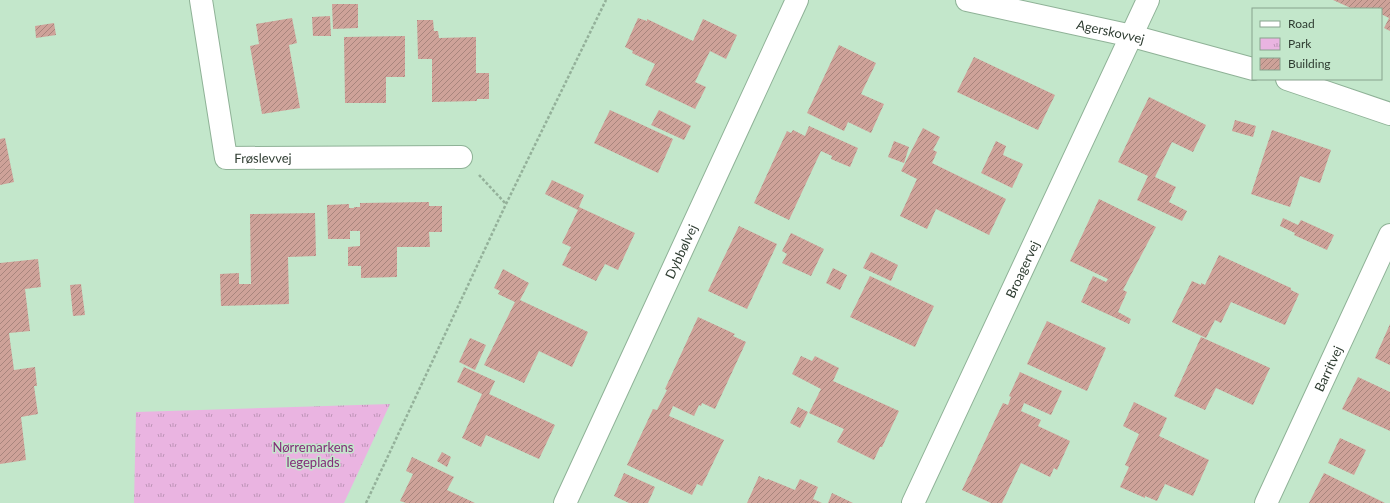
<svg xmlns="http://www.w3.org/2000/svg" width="1390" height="503" font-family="Lato,sans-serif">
  <defs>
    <pattern id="park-tufts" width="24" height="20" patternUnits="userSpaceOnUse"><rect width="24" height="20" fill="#eab4e1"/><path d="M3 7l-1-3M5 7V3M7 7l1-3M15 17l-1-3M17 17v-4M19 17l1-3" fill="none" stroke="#be94b7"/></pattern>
    <pattern id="building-hatch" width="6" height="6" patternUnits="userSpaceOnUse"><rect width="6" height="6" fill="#cea299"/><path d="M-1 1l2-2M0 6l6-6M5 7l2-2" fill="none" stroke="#a8857d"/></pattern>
  </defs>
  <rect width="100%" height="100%" fill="#c3e7cb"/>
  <path fill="url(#park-tufts)" d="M390 404 344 503H134L136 412Z"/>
  <path fill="url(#building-hatch)" d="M1333 0H1390V31L1384 28 1389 18 1381 14V9L1367 8 1353 9Z
    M332 4H358V28L333 29Z
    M330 16 331 36H313L312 17Z
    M292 18 297 43 289 45 300 108 262 114 250 46 259 44 256 24Z
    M638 18 647 21V19L693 41 703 19 737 35 726 59 710 51 695 82 706 87 695 109 645 85 655 64 632 53 633 51 625 47Z
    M417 20H433L434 31H438L439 38 476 37V73H489V99H477V101L432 102V59H418Z
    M54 23 56 35 36 38 35 26Z
    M405 36V77H386V103H345L344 37Z
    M839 45 876 63 861 94 884 104 871 133 848 122 844 131 807 113Z
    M974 57 1055 95 1038 130 957 92Z
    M1149 97 1206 125 1193 152 1172 142 1155 177 1176 187 1169 202 1187 211 1182 221 1137 200 1148 176 1118 162Z
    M610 110 673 139 658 173 594 143Z
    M659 110 691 126 684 140 651 125Z
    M1235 120 1256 126 1253 137 1232 131Z
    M809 126 858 148 850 167 831 159 832 156 821 151 789 220 754 203 787 131 791 133 793 130 805 136Z
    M923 128 940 137 933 150 937 152 932 163 1006 199 989 235 936 209 927 229 900 216 917 179 901 171Z
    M1272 130 1331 150 1320 183 1300 176 1290 207 1251 194Z
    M5 138 14 182 0 185V139Z
    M894 141 909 147 904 163 888 157Z
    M996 141 1006 146 1003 155 1023 164 1012 188 981 173Z
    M552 180 584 195 579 207 635 233 618 270 605 264 596 281 562 265 571 247 562 243 578 210 545 194Z
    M1099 199 1156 227 1123 290 1127 292 1118 312 1131 319 1129 324 1081 302 1093 276 1106 282 1108 279 1070 261Z
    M429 202V206H442V232H429L430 247H397V277L361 278V266H348V247L360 246V231H350V239H328L327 205 349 204V208H354V207H360V203Z
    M315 213 316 256 288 257 289 304 221 306 220 274 239 273V284H251L250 214Z
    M1283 218 1298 225 1301 220 1334 235 1327 250 1294 235 1295 233 1280 226Z
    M739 226 777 244 747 309 708 291Z
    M791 233 824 249 811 276 782 263 787 254 782 251Z
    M871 252 898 265 891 281 863 268Z
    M1219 255 1291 288V290L1299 294 1285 325 1231 302 1221 323 1215 320 1206 338 1172 322 1192 281 1201 285V283L1205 285Z
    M38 259 41 287 25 289 30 331 9 333 14 370 35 367 37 386H34L38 414 21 417 26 460 0 464V263Z
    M833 268 847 275 840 290 826 283Z
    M503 269 529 283 520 300 588 332 572 367 539 351 524 383 484 365 515 302 498 294 500 291 494 288Z
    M870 276 934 306 915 347 850 317Z
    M81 284 85 315 73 316 70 285Z
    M698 317 735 334 733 336 746 342 715 409 702 403 701 406 699 405 694 416 673 406 669 416 724 440 702 486 697 484 692 495 627 465 653 409 657 410 667 390 665 389Z
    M1047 321 1106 348 1087 391 1027 364Z
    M1390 324V365L1375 358Z
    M1201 337 1270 368 1253 405 1216 388 1205 410 1174 396Z
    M470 338 486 345 475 370 459 362Z
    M801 356 812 361 815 356 839 368 833 381 899 411 882 447H880L874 460 837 442 844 429 809 413 821 389 792 374Z
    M464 367 495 381 489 394 555 425 539 459 486 435 481 447 462 438 482 394 457 382Z
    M1020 372 1062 391 1051 415 1024 403 1021 411 1041 420 1038 426 1070 441 1057 470 1054 468 1050 477 1021 463 1002 503H991L962 490 1003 403 1008 405 1011 397 1009 396Z
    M1358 377 1390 392V431L1342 409Z
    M1134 402 1167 418 1159 436 1209 460 1193 496 1165 484 1157 501 1145 496V498L1120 487 1129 467 1125 465 1139 434 1123 426Z
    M798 407 808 412 800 428 790 423Z
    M1340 438 1366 450 1354 475 1328 463Z
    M442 452 451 457 447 467 437 461Z
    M412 457 454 477 447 490 475 503H406L400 501 413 474 406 471Z
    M624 473 655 487 648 503H629L614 496Z
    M1324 473 1385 503H1309Z
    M759 476 767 480 768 479 795 490 800 479 818 487 813 499 822 503H747Z
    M832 493 853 503H828Z"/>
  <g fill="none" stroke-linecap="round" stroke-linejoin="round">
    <defs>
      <g id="minor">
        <path id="s1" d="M201 0 226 158 461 157"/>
        <path id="s2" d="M967 0 1132 36 1253 69"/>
        <path d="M1287 79 1390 114"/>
        <path id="s3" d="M565 503 797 0"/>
        <path id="s4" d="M913 503 1148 0"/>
        <path id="s5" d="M1266 503 1390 235"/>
      </g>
    </defs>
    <use href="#minor" stroke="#8fb297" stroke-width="24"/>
    <path stroke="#94b19a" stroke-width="2.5" stroke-dasharray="3 2" stroke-linecap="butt" d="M479 175 506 204
      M366 503 506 204 606 0"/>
    <use href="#minor" stroke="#fff" stroke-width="22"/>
  </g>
  <g text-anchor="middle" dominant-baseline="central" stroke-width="3" stroke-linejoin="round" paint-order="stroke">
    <g font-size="13" fill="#2f3d32" stroke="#c3e7cb">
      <text stroke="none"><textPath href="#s2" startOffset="147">Agerskovvej</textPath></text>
      <text stroke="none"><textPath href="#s1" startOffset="197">Frøslevvej</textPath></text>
      <text stroke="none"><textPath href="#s3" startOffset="277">Dybbølvej</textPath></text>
      <text stroke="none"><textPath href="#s4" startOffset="258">Broagervej</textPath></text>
      <text stroke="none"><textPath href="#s5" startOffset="148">Barritvej</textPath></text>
    </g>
    <g font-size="13" fill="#832c79" stroke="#c3e7cb">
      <text x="313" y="447">Nørremarkens<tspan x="313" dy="15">legeplads</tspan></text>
    </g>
  </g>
  <rect x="1252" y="8" width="130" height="72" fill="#c3e7cb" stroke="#88a38e"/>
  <rect x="1260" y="21" width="20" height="6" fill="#ffffff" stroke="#88a38e"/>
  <text x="1288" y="28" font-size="12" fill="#2f3d32">Road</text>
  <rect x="1260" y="38" width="20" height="12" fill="url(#park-tufts)" stroke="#88a38e"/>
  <text x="1288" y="48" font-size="12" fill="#2f3d32">Park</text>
  <rect x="1260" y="58" width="20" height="12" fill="url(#building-hatch)" stroke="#88a38e"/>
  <text x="1288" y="68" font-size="12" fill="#2f3d32">Building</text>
</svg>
